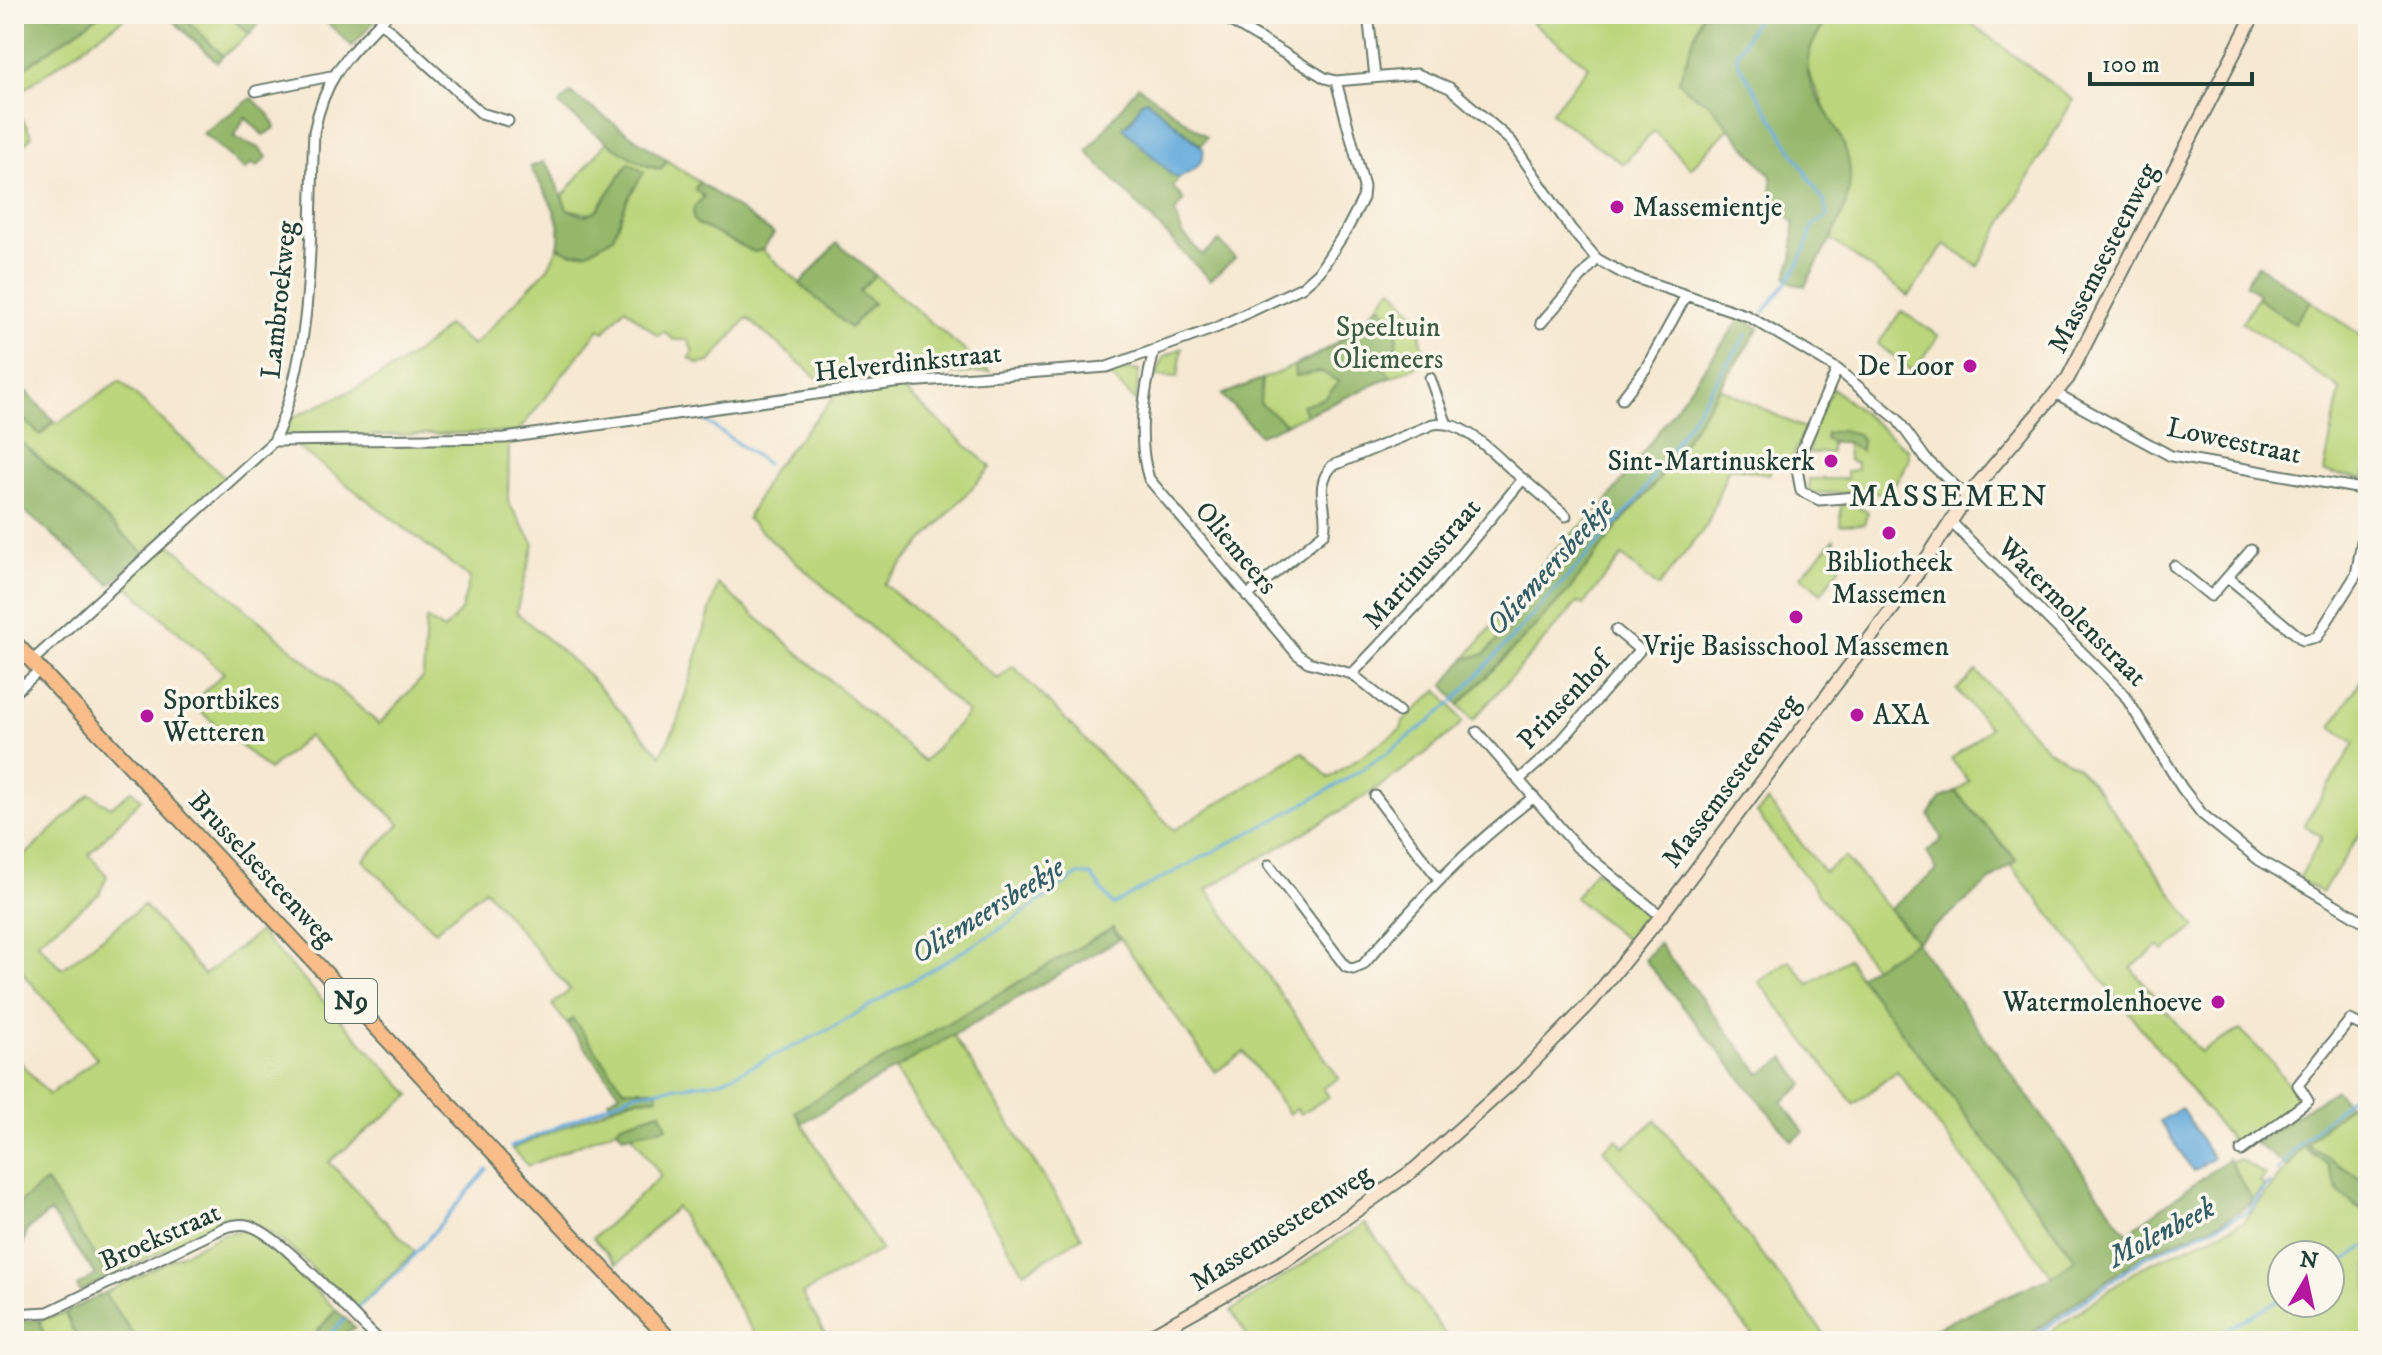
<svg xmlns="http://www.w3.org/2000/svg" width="2382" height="1355" font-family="'IM FELL DW Pica',serif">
  <rect width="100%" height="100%" fill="#fbf7ec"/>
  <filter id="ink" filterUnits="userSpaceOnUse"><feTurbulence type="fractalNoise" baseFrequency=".0125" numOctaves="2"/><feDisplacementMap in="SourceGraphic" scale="16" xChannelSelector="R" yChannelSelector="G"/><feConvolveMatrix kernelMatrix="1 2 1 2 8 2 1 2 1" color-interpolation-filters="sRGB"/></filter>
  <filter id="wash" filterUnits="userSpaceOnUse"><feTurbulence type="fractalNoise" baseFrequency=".006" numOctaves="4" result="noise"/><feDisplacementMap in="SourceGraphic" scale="32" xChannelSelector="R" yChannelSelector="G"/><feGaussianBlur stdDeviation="1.8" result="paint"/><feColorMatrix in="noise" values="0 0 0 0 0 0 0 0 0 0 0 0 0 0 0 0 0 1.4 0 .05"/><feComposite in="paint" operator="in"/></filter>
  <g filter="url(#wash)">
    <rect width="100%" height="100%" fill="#f6e8d1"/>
    <path fill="#bbd67b" stroke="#6d8a58" stroke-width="2" fill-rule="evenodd" d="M101 14H130L14 96V75Z
      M193 14H227L250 34 223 56 188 21Z
      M1521 14H1702L1679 81 1686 90 1708 102 1730 127 1691 168 1654 131 1623 164 1551 113 1589 66Z
      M1834 14H1959L2073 100 1978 266 1945 244 1909 296 1829 238C1834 229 1844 215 1845 205 1846 188 1838 140 1832 125 1814 73 1785 65 1834 14Z
      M14 104 32 136 14 154Z
      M608 140 649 167 660 169 668 161 699 182 695 189 704 197 705 228 754 252 762 250 850 327 872 303 859 291 875 275 990 372 899 377 829 388 747 318 710 362 699 364 689 358 693 352 688 340H674L664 331 658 336 625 308 604 332 599 329 518 432 293 437 284 433 291 418C347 393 404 371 447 325L473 346 548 268 558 247 572 253 588 252 613 237 627 200 643 172 628 164 597 210 589 214 567 209 562 197Z
      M1392 287 1416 315 1426 362 1260 435 1222 395C1291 367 1348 351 1392 287Z
      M2257 298 2294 322 2311 301 2368 340V454L2364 479 2324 472 2340 389 2242 322Z
      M1901 311 1939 336 1913 372 1878 344Z
      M1182 348 1178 377 1156 376 1164 357Z
      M1139 370 1136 402 1106 371Z
      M120 381 226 479 144 553 23 443 14 451 15 412 41 435 54 421 58 423Z
      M899 386 991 467 884 584 998 679 1013 666 1174 830 1303 752 1329 778 1401 729 1403 722 1438 689 1463 722C1387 791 1294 837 1207 889L1339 1078 1323 1088 1329 1097 1300 1114 1297 1109 1289 1114 1244 1052 1215 1072 1113 928 795 1112 881 1250 802 1294 825 1333 813 1341H759L676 1207 617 1264 593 1238 661 1176 631 1133 666 1127 661 1112 621 1124 617 1129 528 1166 512 1149 628 1100 657 1097 656 1089H624L573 1020 567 1024 552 1005 570 990 485 889 435 931 363 860 400 824 308 736 269 770 192 704 224 673 124 583 170 544 379 724 423 677 426 619 444 630 461 611 470 578 295 445 509 441 508 502 534 544 516 612 584 671 661 755 677 723 718 584 924 761 968 713 747 519 774 467 836 395Z
      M1718 387 1805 429 1789 466 1774 460 1769 474 1729 467 1707 525 1658 587 1622 556 1583 605 1578 602 1473 720 1459 705 1567 593 1622 521 1661 477Z
      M1832 388 1908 450 1909 459 1890 493H1809V479H1847V472L1857 469V463L1848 460 1847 442 1831 443V453H1809L1811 434Z
      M1851 504 1868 512 1864 524 1840 525 1841 505Z
      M1603 507 1613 515 1583 542 1485 654 1465 659 1555 549Z
      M1834 539 1840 567 1821 593 1801 576Z
      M2368 669V821L2322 893 2299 879 2322 837 2304 825 2355 743 2331 727Z
      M1976 671 2047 749 2076 766 2098 790 2196 927 2164 951 2159 946 2131 968 2200 1052 2240 1030 2272 1062 2301 1103 2239 1150 2011 866 2016 859 1956 792 1969 781 1951 759 1990 728 1957 690Z
      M132 790 141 799 89 854 107 876 99 894 37 942 62 969 144 905 204 975 259 932 411 1095 329 1162 415 1252 354 1311C324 1282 273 1218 230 1219L109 1277 46 1182 14 1207V1055L49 1095 97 1058 14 963V866L90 794 111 807Z
      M1768 801 1824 872 1845 857 1916 941 1874 967 1757 813Z
      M1595 870 1646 915 1645 922 1628 941 1575 898Z
      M1848 959 1859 976 2076 1260 2052 1276 1897 1071 1854 1104 1759 982 1789 960 1809 984Z
      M953 1035 1082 1237 1024 1272 895 1069Z
      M2354 1100 2368 1114V1183L2306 1144Z
      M1656 1120 1830 1341H1757L1603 1149 1617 1139 1624 1147Z
      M2303 1146 2328 1165 2355 1207 2368 1213V1341H2037L2140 1268 2244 1222ZM2282 1255H2330V1303H2282Z
      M2240 1160 2266 1175 2260 1182 2264 1186 2250 1204 2251 1197 2230 1162Z
      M1365 1223 1450 1341H1251L1231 1311Z
      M245 1230 268 1243 336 1310 309 1341H138L104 1293 222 1234Z
      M65 1313 78 1341H45L40 1320Z"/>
    <path fill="#94b76b" stroke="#5a7a50" stroke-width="2" d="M14 14H101L14 75Z
      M166 14H193L189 22 223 56 217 62Z
      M227 14H264L266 16 250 34Z
      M318 14H381L352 46Z
      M1702 14H1834C1767 84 1848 107 1850 174 1851 213 1822 252 1805 286L1793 284 1786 277 1793 257 1794 222 1772 202 1771 176 1708 102 1686 90 1679 81Z
      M1138 86 1207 137 1201 145 1147 100 1123 128 1179 178 1173 187 1184 200 1175 212 1182 233 1203 255 1219 241 1235 258 1210 280 1087 152Z
      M570 93 668 161 660 169C630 164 584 124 559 105Z
      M252 98 270 115 275 128 263 135 245 117 234 137 259 148 267 157 257 167 252 163 245 170 203 133Z
      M543 162 550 169 567 209 584 216 597 210 629 163 644 172 627 200 613 237 588 252 572 253 558 247C565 219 544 190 530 167Z
      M699 182 774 234 762 250 754 252 697 224 693 219 694 207 704 197 695 189Z
      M837 243 875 275 859 291 873 303 850 328 800 284Z
      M2258 265 2311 301 2294 323 2257 298 2258 294 2245 284Z
      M1380 305 1398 327 1396 345 1384 368 1391 377 1306 415 1302 405 1325 398 1339 382 1321 372 1295 376 1294 366C1329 352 1354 333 1380 305Z
      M1741 318 1759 328 1661 477 1622 521 1567 593 1459 705 1444 684 1465 659 1485 654 1583 542 1613 515 1603 507Z
      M14 379 54 421 41 435 15 412Z
      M1262 379 1260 403 1286 424 1260 435 1222 395Z
      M1841 430 1858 434 1862 440 1861 451 1847 442H1831L1825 438 1826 433Z
      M22 443 144 553 110 584 14 502V451Z
      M1956 792 2016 860 1916 942 2127 1233 2228 1159 2251 1197 2250 1204 2225 1220 2143 1255 2021 1341H1906L2052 1276 2076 1259 1859 976 1916 941 1890 909 1937 870 1927 852 1942 839 1929 815 1941 798Z
      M1113 928 1119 939 802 1123 795 1111Z
      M1658 943 1761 1074 1785 1058 1804 1085 1782 1102 1804 1132 1792 1141 1645 960Z
      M573 1019 624 1089H656L658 1097 628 1100 612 1107 608 1100 620 1093 567 1024Z
      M2335 1090 2349 1105 2306 1144 2368 1183V1213L2340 1194 2328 1165 2303 1146 2288 1167 2255 1143Z
      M661 1112 667 1127 623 1136 617 1129 621 1124Z
      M46 1182 109 1277 80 1292 77 1286 96 1275 50 1212 27 1230 14 1275V1207Z
      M104 1293 138 1341H78L65 1313Z
      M336 1310 355 1328 329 1341H309Z
      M40 1320 45 1341H14V1321Z"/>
    <path fill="#65abdb" stroke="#427488" stroke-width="2" d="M1147 100 1203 148C1206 164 1191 172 1179 178L1172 175 1123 128 1133 119 1141 102Z
      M2181 1108 2213 1158 2193 1171 2160 1121Z"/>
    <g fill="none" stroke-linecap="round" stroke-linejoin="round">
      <path stroke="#65abdb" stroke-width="3" d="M1759 14 1737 53V61L1824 202 1827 217 1813 225C1799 273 1792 274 1764 312
        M704 420 767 464
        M1454 701 1637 501 1747 334
        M511 1147 635 1093 721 1081 832 1028 994 933 1078 875H1091L1113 905C1227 840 1351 792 1451 703
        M2277 1172 2296 1148 2368 1081
        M2330 1271 2364 1247
        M355 1310 404 1267 487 1169
        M323 1341 344 1320
        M2027 1341 2144 1258 2248 1212 2269 1183
        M2206 1341 2282 1298"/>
    </g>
  </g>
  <g filter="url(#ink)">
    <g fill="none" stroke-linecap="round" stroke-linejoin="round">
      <defs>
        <path id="minor" d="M1219 14 1325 78 1336 81 1417 74 1450 88 1511 141 1571 229 1597 259 1624 274 1748 316 1837 369 1897 419 1926 459 1967 497
          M1368 14 1375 77
          M381 22 481 113 508 121
          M256 91 331 76
          M1541 323 1597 259
          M1154 351C1144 392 1136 438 1149 479L1297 654 1308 662 1352 674 1399 712
          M1837 369 1803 448 1797 469 1801 491 1819 500 1856 497
          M1430 378 1446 422
          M2057 394 2171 456 2368 490
          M1622 399 1646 368 1685 297
          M274 441 505 438 894 383 1107 367 1218 327 1302 287 1319 272 1347 229 1363 198 1364 187 1336 81
          M1523 479 1566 516
          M1950 521 2124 694 2182 788 2202 814 2259 860 2368 924
          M2174 566 2211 596 2251 550
          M2230 579 2303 640 2317 637 2356 575 2368 508
          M1247 596 1324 533C1330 507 1312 489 1332 466L1433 424C1467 419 1497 459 1523 479L1433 588 1352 674
          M32 661 274 441C316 345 309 235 314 132 325 74 349 55 388 14
          M14 693 40 670
          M1477 732 1577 847 1661 916
          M1520 779 1554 749 1640 650 1616 630
          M1375 796 1438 878
          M1269 865 1346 967 1353 969 1363 965C1419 900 1465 849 1534 797
          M2241 1151 2308 1101 2298 1085 2350 1020 2368 1029
          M14 1314 48 1312 223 1228C230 1226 239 1223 247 1225 281 1233 350 1315 380 1341"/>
        <path id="secondary" d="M1141 1341 1288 1259 1415 1169 1522 1073 1591 1002 1661 916 1905 592 1967 497 2068 378 2254 14"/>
        <path id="primary" d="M14 642 671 1341"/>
      </defs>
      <use href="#minor" stroke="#6a796b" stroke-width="13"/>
      <use href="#secondary" stroke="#6a796b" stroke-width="16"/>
      <use href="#primary" stroke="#6a796b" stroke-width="18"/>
      <use href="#minor" stroke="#fff" stroke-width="9"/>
      <use href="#secondary" stroke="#fce5cf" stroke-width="12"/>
      <use href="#primary" stroke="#f8bd88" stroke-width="14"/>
    </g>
  </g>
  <g fill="#b5179e" stroke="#fbf7ec" stroke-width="3">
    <circle cx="1617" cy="207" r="8"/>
    <circle cx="1970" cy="366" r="8"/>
    <circle cx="1831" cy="461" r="8"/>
    <circle cx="1889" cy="533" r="8"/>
    <circle cx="1796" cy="617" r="8"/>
    <circle cx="1857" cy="715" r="8"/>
    <circle cx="147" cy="716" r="8"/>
    <circle cx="2218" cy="1002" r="8"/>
  </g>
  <g text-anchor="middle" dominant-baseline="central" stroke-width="7" stroke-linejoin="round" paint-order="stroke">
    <rect fill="#fbf7ec" stroke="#61756b" stroke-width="2" x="325" y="979" width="52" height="44" rx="6"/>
    <g font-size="26" font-weight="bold" fill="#1f3d34">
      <text x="351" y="1001">N9</text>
    </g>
    <g font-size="28" fill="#1f3d34" stroke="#fbf7ec" text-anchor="start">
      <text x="1633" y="207">Massemientje</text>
      <text x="1954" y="366" text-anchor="end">De Loor</text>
      <text x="1815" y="461" text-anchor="end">Sint-Martinuskerk</text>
      <text x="1889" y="562" text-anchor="middle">Bibliotheek<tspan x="1889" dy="32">Massemen</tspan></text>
      <text x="1796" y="646" text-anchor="middle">Vrije Basisschool Massemen</text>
      <text x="163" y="700">Sportbikes<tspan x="163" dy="32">Wetteren</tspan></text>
      <text x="1873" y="715">AXA</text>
      <text x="2202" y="1002" text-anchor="end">Watermolenhoeve</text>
    </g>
    <g font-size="28" fill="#1f3d34" stroke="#fbf7ec">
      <text transform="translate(2103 258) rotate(-63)">Massemsesteenweg</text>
      <text transform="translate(279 300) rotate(-84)">Lambroekweg</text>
      <text transform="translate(908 363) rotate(-6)">Helverdinkstraat</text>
      <text transform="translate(2234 441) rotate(12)">Loweestraat</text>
      <text transform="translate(1236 548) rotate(50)">Oliemeers</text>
      <text transform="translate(1422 564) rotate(-49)">Martinusstraat</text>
      <text transform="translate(2072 612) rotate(45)">Watermolenstraat</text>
      <text transform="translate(1564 701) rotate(-47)">Prinsenhof</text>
      <text transform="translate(1731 781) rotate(-53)">Massemsesteenweg</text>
      <text transform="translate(262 869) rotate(47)">Brusselsesteenweg</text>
      <text transform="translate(1281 1228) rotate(-33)">Massemsesteenweg</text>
      <text transform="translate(160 1237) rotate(-24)">Broekstraat</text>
    </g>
    <g font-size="28" fill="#3e5c42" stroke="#fbf7ec">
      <text x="1388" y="327">Speeltuin<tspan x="1388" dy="32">Oliemeers</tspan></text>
    </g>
    <g font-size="30" font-style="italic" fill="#345e66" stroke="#fbf7ec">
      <text transform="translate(1550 567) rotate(-48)">Oliemeersbeekje</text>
      <text transform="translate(988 911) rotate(-32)">Oliemeersbeekje</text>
      <text transform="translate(2162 1233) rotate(-28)">Molenbeek</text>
    </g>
    <g font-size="32" letter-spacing="2" fill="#1f3d34" stroke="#fbf7ec">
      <text x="1949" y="497">MASSEMEN</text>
    </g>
  </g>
  <rect width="2382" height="1355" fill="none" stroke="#fbf7ec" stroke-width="48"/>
  <g transform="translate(2306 1279) rotate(9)"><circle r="38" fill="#fbf7ec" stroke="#a3ada2" stroke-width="2"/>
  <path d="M0-6L14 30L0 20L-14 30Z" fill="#b5179e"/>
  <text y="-12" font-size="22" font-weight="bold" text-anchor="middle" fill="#1f3d34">N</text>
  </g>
  <path d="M2090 72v12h162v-12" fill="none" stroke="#1f3d34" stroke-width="4"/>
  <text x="2102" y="72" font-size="24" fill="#1f3d34" stroke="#fbf7ec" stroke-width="6" paint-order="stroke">100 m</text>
</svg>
